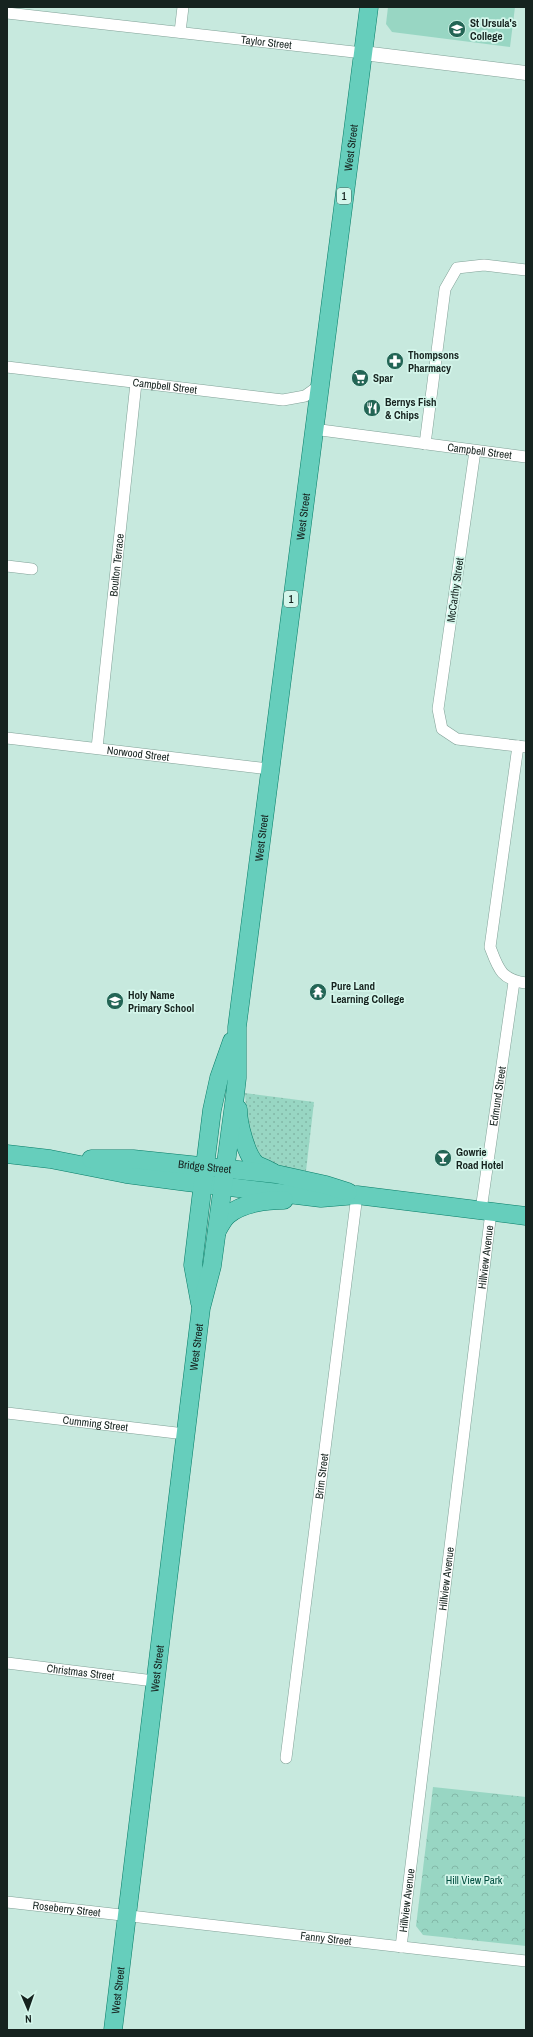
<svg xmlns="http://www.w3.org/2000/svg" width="533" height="2037" font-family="'Archivo Narrow',sans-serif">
  <defs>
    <pattern id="grass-dots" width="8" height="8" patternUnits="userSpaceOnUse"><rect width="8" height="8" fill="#98d6c3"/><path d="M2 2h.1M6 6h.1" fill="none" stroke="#82b7a7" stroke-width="1.8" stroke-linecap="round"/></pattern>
    <pattern id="park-crowns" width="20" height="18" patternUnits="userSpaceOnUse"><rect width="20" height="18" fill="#98d6c3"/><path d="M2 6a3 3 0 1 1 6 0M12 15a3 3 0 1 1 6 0" fill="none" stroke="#82b7a7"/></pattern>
  </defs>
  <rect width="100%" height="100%" fill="#c7e9de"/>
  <path fill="url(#grass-dots)" d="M245 1093 314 1102 306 1171 278 1166 257 1155 247 1121Z"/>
  <path fill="url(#park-crowns)" d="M433 1787 526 1797V1946L423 1935 416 1926Z"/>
  <path fill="#98d6c3" d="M388 7H515L510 47 392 32 386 24Z"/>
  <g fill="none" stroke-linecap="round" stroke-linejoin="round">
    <defs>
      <g id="minor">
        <path id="s1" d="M7 13 363 53"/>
        <path d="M180 32 183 7"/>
        <path id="s2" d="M7 367 283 400 305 396 319 386"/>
        <path id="s3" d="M313 429 526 457"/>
        <path d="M425 444 445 289 457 268 484 265 526 270"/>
        <path d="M475 451 438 709 442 729 457 739 526 747"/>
        <path d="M7 566 32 569"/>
        <path id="s4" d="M7 738 269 769"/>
        <path d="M518 746 490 947C498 968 501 980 526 983"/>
        <path id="s5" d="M97 748 136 383"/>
        <path id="s6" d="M481 1210 514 982"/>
        <path id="s7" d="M7 1413 185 1434"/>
        <path id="s8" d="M7 1663 154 1681"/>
        <path id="s9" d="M286 1758 357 1195"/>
        <path id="s10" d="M7 1902 526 1961"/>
        <path id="s11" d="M401 1947 491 1212"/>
      </g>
      <path id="tertiary" d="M363 53 526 73"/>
      <g id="primary">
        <path d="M238 1109C238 1123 246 1156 257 1165 262 1167 267 1169 272 1172"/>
        <path d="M7 1154 50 1159 126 1174 187 1182 321 1198 357 1195 526 1216"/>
        <path id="s12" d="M91 1159H133L276 1174 326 1185 348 1192"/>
        <path d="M217 1231C220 1226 223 1219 228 1215 242 1203 267 1200 284 1200"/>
        <path d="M200 1303 193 1265 205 1166 212 1110 219 1078 232 1041"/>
        <path id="s13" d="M113 2030 201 1308 212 1266 234 1104 237 1078V1027L369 7"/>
      </g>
    </defs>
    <use href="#minor" stroke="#81a197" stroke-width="12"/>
    <use href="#tertiary" stroke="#81a197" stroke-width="15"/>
    <use href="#primary" stroke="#087d68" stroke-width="19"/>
    <use href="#minor" stroke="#fff" stroke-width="11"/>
    <use href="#tertiary" stroke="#fff" stroke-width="14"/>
    <use href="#primary" stroke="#66cebc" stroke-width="18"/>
  </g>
  <defs>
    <symbol id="school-disc" viewBox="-11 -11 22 22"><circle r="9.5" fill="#236555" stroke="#d4f6eb"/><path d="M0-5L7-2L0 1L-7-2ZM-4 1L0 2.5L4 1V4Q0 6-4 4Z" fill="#fff"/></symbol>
    <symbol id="pharmacy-disc" viewBox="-11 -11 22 22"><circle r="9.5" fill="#236555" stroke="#d4f6eb"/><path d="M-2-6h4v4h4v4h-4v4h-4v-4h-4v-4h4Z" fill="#fff"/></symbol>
    <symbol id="supermarket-disc" viewBox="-11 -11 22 22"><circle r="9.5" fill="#236555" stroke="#d4f6eb"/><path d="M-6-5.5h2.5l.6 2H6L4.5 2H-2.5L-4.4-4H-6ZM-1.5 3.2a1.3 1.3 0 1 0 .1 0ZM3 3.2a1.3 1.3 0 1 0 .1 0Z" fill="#fff"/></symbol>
    <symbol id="restaurant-disc" viewBox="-11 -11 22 22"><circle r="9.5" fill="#236555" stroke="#d4f6eb"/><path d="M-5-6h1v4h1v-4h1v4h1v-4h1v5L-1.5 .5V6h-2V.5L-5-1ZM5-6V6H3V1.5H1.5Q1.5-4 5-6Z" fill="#fff"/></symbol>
    <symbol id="temple-disc" viewBox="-11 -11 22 22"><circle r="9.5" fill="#236555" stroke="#d4f6eb"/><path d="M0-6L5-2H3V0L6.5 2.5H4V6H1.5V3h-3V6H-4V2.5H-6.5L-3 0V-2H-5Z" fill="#fff"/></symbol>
    <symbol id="bar-disc" viewBox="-11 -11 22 22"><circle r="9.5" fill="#236555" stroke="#d4f6eb"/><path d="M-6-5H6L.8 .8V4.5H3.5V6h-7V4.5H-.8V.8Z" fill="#fff"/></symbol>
  </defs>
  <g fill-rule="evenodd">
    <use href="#school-disc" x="447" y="19" width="20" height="20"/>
    <use href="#pharmacy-disc" x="385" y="351" width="20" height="20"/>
    <use href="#supermarket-disc" x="350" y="368" width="20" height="20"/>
    <use href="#restaurant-disc" x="362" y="398" width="20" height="20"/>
    <use href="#temple-disc" x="308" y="982" width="20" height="20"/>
    <use href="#school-disc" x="105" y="991" width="20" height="20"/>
    <use href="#bar-disc" x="433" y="1148" width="20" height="20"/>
  </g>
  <g text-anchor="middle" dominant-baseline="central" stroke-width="3.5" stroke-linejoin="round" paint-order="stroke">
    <g fill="#d4f6eb" stroke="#4f625c" stroke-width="1">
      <rect x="337" y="188" width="14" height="16" rx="3"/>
      <rect x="284" y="591" width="14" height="16" rx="3"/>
    </g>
    <g font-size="10" font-weight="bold" fill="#16231f">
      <text x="344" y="196">1</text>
      <text x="291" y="599">1</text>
    </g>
    <g font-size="11" font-weight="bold" fill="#16231f" stroke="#d4f6eb" text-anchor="start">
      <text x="470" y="23">St Ursula's<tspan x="470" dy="13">College</tspan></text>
      <text x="408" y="355">Thompsons<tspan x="408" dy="13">Pharmacy</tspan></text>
      <text x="373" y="378">Spar</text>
      <text x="385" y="402">Bernys Fish<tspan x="385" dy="13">&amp; Chips</tspan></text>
      <text x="331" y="986">Pure Land<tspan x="331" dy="13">Learning College</tspan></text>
      <text x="128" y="995">Holy Name<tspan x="128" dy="13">Primary School</tspan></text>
      <text x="456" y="1152">Gowrie<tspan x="456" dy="13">Road Hotel</tspan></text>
    </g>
    <g font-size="11" fill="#16231f" stroke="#d4f6eb">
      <text stroke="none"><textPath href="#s1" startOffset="261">Taylor Street</textPath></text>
      <text stroke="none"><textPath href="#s13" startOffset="1898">West Street</textPath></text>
      <text stroke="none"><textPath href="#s2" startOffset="159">Campbell Street</textPath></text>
      <text stroke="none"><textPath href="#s3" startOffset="168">Campbell Street</textPath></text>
      <text stroke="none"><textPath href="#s13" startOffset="1526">West Street</textPath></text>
      <text stroke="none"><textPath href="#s5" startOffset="184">Boulton Terrace</textPath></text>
      <text transform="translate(455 590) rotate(-82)">McCarthy Street</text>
      <text stroke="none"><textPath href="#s4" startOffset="132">Norwood Street</textPath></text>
      <text stroke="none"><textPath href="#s13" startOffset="1202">West Street</textPath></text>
      <text stroke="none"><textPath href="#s6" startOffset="115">Edmund Street</textPath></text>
      <text stroke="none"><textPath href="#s12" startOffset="114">Bridge Street</textPath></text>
      <text stroke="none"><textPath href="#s11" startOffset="695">Hillview Avenue</textPath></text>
      <text stroke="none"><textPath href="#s13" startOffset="688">West Street</textPath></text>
      <text stroke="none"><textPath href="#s7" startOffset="89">Cumming Street</textPath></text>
      <text stroke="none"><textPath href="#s9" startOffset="284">Brim Street</textPath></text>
      <text stroke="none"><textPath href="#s11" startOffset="371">Hillview Avenue</textPath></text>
      <text stroke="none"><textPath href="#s13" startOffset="364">West Street</textPath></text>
      <text stroke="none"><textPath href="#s8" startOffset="74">Christmas Street</textPath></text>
      <text stroke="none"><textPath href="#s11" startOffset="47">Hillview Avenue</textPath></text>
      <text stroke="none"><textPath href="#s10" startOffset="60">Roseberry Street</textPath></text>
      <text stroke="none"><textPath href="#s10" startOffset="321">Fanny Street</textPath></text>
      <text stroke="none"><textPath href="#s13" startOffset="40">West Street</textPath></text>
    </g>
    <g font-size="11" fill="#004e3f" stroke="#d4f6eb">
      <text x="474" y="1880">Hill View Park</text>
    </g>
  </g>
  <rect width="533" height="2037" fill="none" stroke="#16231f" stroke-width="16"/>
  <g transform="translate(28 2009) rotate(178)" stroke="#d4f6eb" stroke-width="3" paint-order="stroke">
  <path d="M0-3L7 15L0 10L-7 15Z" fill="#16231f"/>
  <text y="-6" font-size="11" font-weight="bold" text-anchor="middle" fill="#16231f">N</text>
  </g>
</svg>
